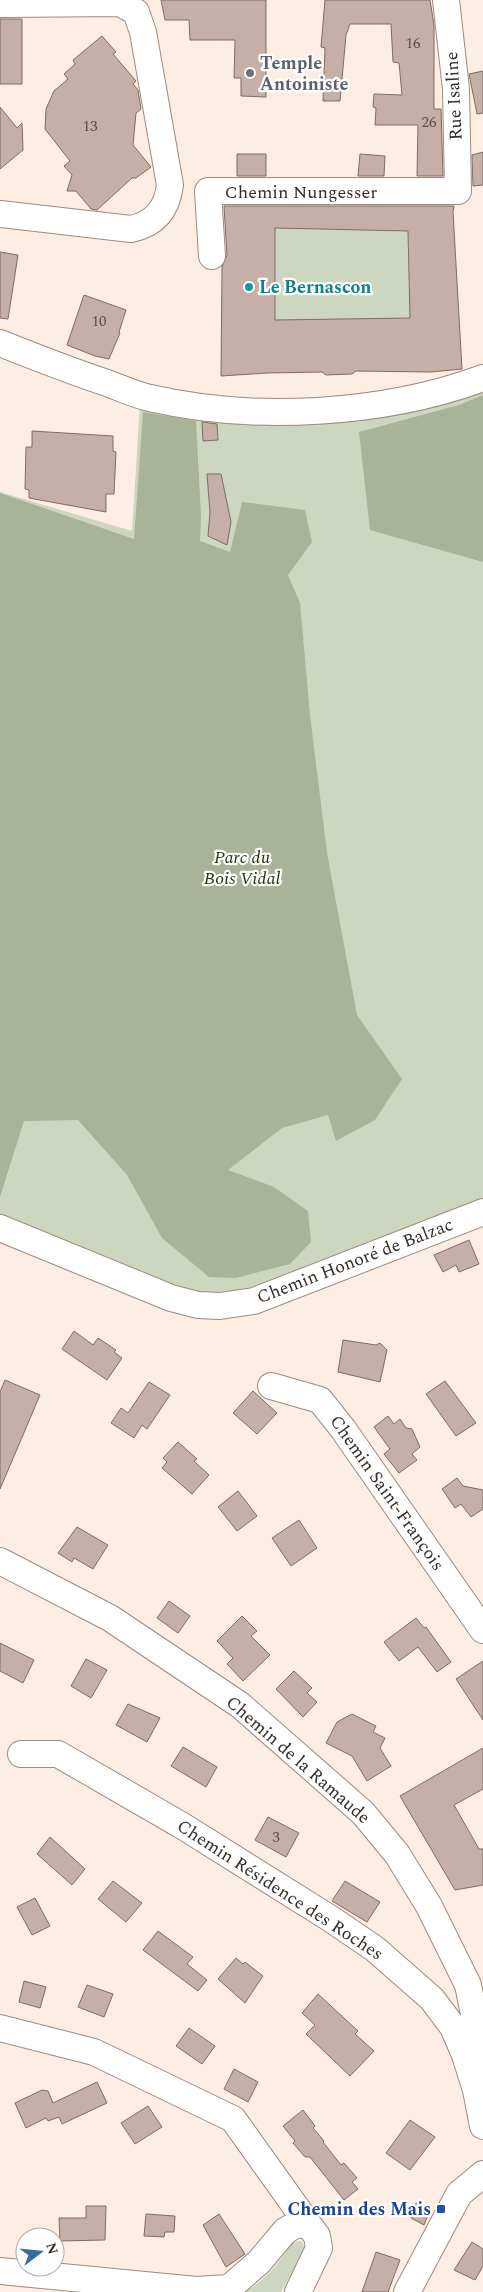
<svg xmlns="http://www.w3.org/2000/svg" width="483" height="2292" font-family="Spectral,serif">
  <rect width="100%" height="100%" fill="#feede3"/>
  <path fill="#cdd7bf" d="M275 228 408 231 410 318 275 320Z
    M483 389V1203L240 1293 200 1296 0 1219V492L132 531 140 404 175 414 248 424 358 422 464 397Z
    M302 2241 305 2250 281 2292H245C265 2280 281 2262 292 2242Z"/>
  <path fill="#a8b397" d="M483 395V562L370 530 359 432 459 405Z
    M143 412 196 421 201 516 200 541 230 552 242 502 305 510 312 542 288 575 300 603 310 715 327 853 357 1015 402 1079 375 1120 336 1141 328 1115 282 1128 228 1170 274 1187 308 1211 311 1242 290 1264 236 1278 209 1277 162 1238 127 1175 78 1120 24 1121 0 1197V493L134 539Z"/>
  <path fill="#c5afa6" stroke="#7f6b63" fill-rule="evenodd" d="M161 0H266V97L241 96V78H234L235 40H190L189 20H165Z
    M325 0H430L434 25V109H441L443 176H417L418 125H375L376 108 373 107 374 94 402 95 399 63 393 62 391 24H350L346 35 340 101H323L325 48 321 47Z
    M0 19H22V84H0Z
    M102 36 116 52 113 54 136 81 133 84 138 90 141 109 136 113 133 145 151 167 136 178H132L97 210 91 209 76 191H67L72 175 64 166 70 161 45 129 46 109 54 91 68 79 64 74 75 64 73 60Z
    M483 71V113L477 114 469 74Z
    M0 107 17 128 22 123 23 150 0 169Z
    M483 152V185L473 186 472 155Z
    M237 154H266V176H237Z
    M360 154 385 156 384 176H358Z
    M224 206H454L453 212 462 369 431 372 356 371 352 374 326 375 322 372 267 373 221 376 222 267 227 255ZM275 228 408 231 410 318 275 320Z
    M0 252 18 255 8 319 0 318Z
    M84 295 126 310 119 332 120 333 109 359 95 356 67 345Z
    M202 422 217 424 218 440 203 441Z
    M32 431 113 436V451L116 452 114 494H106V512L29 498V490L25 489 26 447H32Z
    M207 474H221L231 522 227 545 208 536 210 512Z
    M469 1240 479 1264 459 1272 456 1265 443 1272 434 1255Z
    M74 1331 93 1345 98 1338 116 1350 114 1352 122 1358 107 1380 62 1349Z
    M343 1340 376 1345 380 1343 387 1350 380 1382 338 1372Z
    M5 1380 40 1395 0 1489V1392Z
    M445 1381 476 1423 456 1436 426 1394Z
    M149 1382 170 1395 147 1429 142 1425 134 1438 111 1423 121 1408 128 1413Z
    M253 1391 277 1413 257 1434 233 1413Z
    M388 1416 394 1424 400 1419 406 1428 412 1429 420 1447 412 1454 417 1460 399 1473 384 1454 390 1449 374 1427Z
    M178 1442 197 1459 194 1461 209 1475 192 1494 162 1468 167 1462 163 1458Z
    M457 1478 463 1486 483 1490V1509L471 1517 461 1504 455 1508 442 1489Z
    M238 1491 257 1516 237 1531 218 1507Z
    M299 1520 317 1548 291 1566 272 1538Z
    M77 1527 108 1545 93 1569 74 1558 72 1562 58 1553Z
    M169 1601 190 1616 178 1633 157 1618Z
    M242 1616 257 1631 251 1636 270 1655 243 1681 227 1664 233 1658 217 1641Z
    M416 1618 424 1628 426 1627 451 1662 437 1672 418 1647 399 1661 384 1642Z
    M0 1643 34 1660 23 1683 0 1671Z
    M86 1659 107 1670 91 1698 71 1686Z
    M483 1661V1720L456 1679Z
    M294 1671 312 1688 307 1693 317 1702 303 1717 276 1689Z
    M128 1704 160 1718 147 1742 116 1725Z
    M352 1714 376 1726 373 1732 385 1738 380 1748 391 1766 367 1781 352 1756 326 1743 337 1722Z
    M183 1747 217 1767 206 1787 171 1766Z
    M483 1748V1789L454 1805 479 1849H483V1885L455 1890 400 1796Z
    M268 1817 299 1833 286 1857 255 1840Z
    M50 1837 85 1869 72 1885 37 1854Z
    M113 1881 142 1903 126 1922 98 1899Z
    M345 1881 380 1902 367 1922 332 1901Z
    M35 1898 50 1926 32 1935 17 1907Z
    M158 1931 193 1957 187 1964 207 1980 198 1991 143 1950Z
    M236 1958 243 1964 245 1962 263 1976 245 2003 218 1979Z
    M24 1981 46 1987 40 2008 19 2002Z
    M87 1985 113 1994 104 2017 78 2007Z
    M318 1994 358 2031 355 2034 374 2051 350 2076 306 2034 315 2025 302 2013Z
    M189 2028 215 2046 202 2064 176 2046Z
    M234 2069 258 2082 248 2102 224 2089Z
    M97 2082 107 2103 62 2124 59 2117 48 2121 46 2118 26 2128 15 2103 42 2090 48 2091 53 2103Z
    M148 2106 162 2127 135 2144 121 2123Z
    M303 2110 315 2126 313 2128 324 2141 323 2142 341 2165 344 2163 357 2178 352 2182 358 2189 344 2200 310 2157H305L293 2143 295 2141 283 2126Z
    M410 2120 435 2137 410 2170 386 2153Z
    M416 2203 430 2210 424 2225 411 2218Z
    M86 2206H106L105 2240 60 2241 59 2218H86Z
    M146 2214 175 2216 174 2232H165L164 2237 144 2236Z
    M219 2214 245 2254 226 2267 203 2225Z
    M472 2242 483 2249V2266L475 2280 454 2270Z
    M376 2252 400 2260 388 2292H362Z"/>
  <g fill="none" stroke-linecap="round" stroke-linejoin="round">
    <defs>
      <path id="minor" d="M0 4 120 3 136 12 143 32 170 185C167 209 155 224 131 229L0 214
        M212 256 208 191H458L456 89 446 0
        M0 343C35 357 71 371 107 383 121 388 135 395 150 398 254 422 383 415 483 378
        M0 1228 171 1298 198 1305 220 1306 254 1301 483 1212
        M271 1386 320 1400 343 1429 483 1630
        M0 1561 110 1618 240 1705 363 1813 397 1854 429 1906 468 1985 483 2058
        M21 1754H58L181 1825 331 1919 375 1949 432 1999 453 2027 465 2055 476 2090 483 2126
        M0 2028 94 2052 233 2119 308 2224
        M0 2271 196 2290 229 2288 259 2262 285 2231 295 2225 308 2224 317 2236 319 2248 298 2292
        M407 2292 459 2194 483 2174"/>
    </defs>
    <use href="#minor" stroke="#9d8a7f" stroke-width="28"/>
    <use href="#minor" stroke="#fff" stroke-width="26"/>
  </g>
  <circle fill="#6b7280" stroke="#fefefe" stroke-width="2" cx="250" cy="73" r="5"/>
  <circle fill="#0f9aa8" stroke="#fefefe" stroke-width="2" cx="249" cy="287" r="5"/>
  <rect fill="#1a4fb4" stroke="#fefefe" stroke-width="2" x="436" y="2204" width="10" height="10" rx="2.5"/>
  <g text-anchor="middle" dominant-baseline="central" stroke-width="4.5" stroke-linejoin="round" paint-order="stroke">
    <g font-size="15" fill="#594e48">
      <text x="413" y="43">16</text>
      <text x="429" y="122">26</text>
      <text x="90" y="126">13</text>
      <text x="99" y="321">10</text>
      <text x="276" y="1837">3</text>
    </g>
    <g font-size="18" font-weight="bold" fill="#5b616d" stroke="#fefefe" text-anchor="start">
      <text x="260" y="63">Temple<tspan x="260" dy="21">Antoiniste</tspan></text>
    </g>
    <g font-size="18" fill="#352d28" stroke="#fefefe">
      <text transform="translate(454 96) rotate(-93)">Rue Isaline</text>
      <text x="301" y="192">Chemin Nungesser</text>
      <text transform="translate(355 1261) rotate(-21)">Chemin Honoré de Balzac</text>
      <text transform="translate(387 1493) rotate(55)">Chemin Saint-François</text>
      <text transform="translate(298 1760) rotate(41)">Chemin de la Ramaude</text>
      <text transform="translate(280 1890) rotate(33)">Chemin Résidence des Roches</text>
    </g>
    <g font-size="18" font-weight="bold" fill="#0d838f" stroke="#fefefe" text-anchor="start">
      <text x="259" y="287">Le Bernascon</text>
    </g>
    <g font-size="18" font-style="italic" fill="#293708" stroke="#fefefe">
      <text x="242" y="857">Parc du<tspan x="242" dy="21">Bois Vidal</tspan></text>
    </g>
    <g font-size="18" font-weight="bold" fill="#164399" stroke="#fefefe" text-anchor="end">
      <text x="431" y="2209">Chemin des Mais</text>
    </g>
  </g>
  <g transform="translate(40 2252) rotate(74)"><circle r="24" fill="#fefefe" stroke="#aeaaa8"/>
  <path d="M0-4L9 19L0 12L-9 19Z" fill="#2f6ea5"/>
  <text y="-8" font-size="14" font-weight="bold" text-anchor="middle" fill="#352d28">N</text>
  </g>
</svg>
